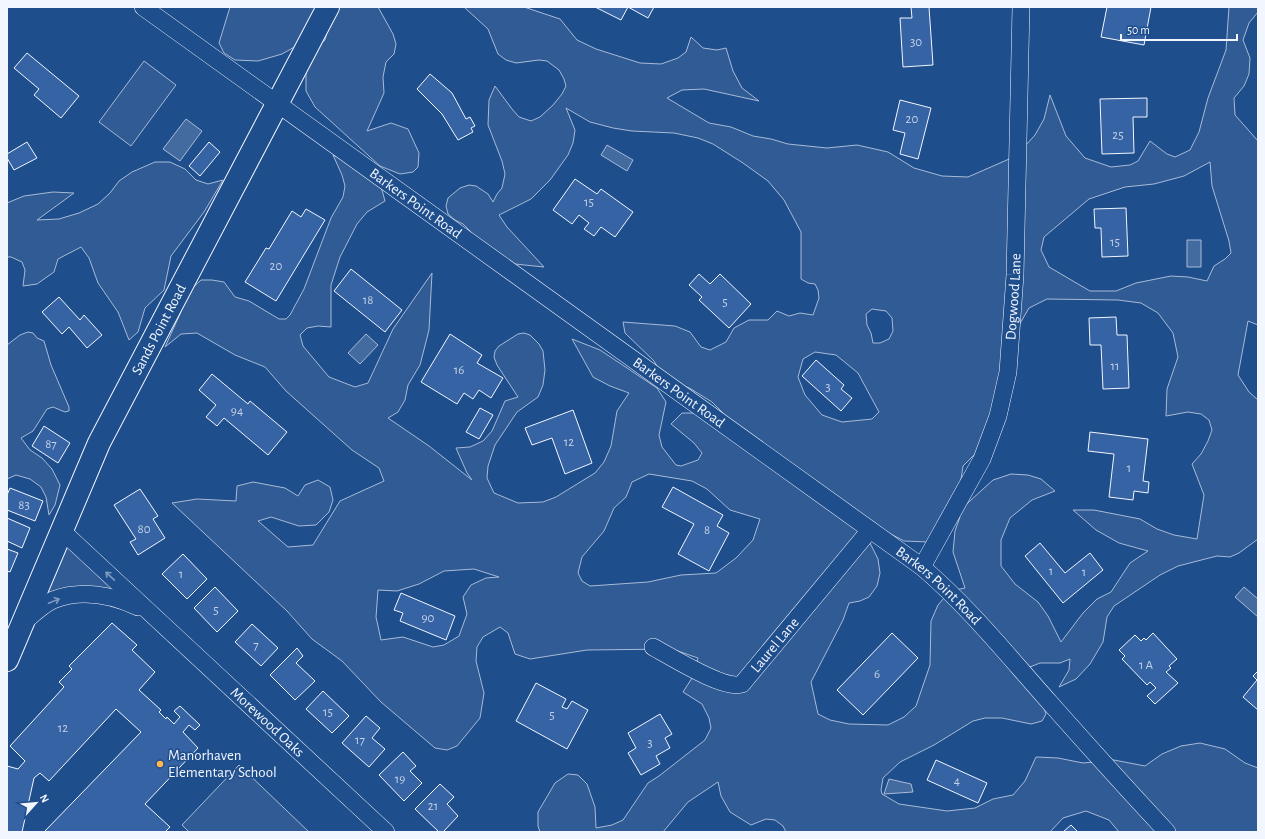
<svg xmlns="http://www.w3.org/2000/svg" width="1265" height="839" font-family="'Alegreya Sans',sans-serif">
  <rect width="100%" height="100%" fill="#1f4e8c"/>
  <path fill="#305b95" stroke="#a8bbd7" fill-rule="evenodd" d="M230 7H322L298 45 282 54 258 61 235 60 224 53 219 43Z
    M336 7H378L393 34 396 44 394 54 386 62 383 77 384 93 367 131 391 123 408 129 419 153 418 167 413 172 400 174 380 166 315 107 306 91V70L314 49 325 40 329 24Z
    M464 7H524L560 19 577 40 596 49 640 63 661 64 678 58 686 52 691 37 703 48 717 50 726 48 733 71 742 88 759 101 704 89 682 90 667 98 709 123 731 127 753 136 771 139 788 144 827 148 857 145 888 152 914 168 942 176 968 177 1016 156 1035 135 1044 119 1050 95 1066 136 1085 158 1111 167 1130 165 1138 161 1150 141 1167 154 1175 157 1190 150 1199 132 1208 98 1226 50 1229 7H1258V12L1249 23 1243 40 1250 58 1249 74 1244 86 1234 98 1235 115 1258 141V325L1248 321 1238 375 1249 392 1258 400V539L1239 553 1230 557 1217 556 1178 566 1160 575 1114 606 1107 617 1103 642 1090 664 1076 679 1059 687 1069 670 1070 659 1060 663H1040L1022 670 1043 706 1046 714 1042 721 1031 724 1002 718H985L973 721 934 745 900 762 883 778 881 790 882 794 899 804 947 811 975 808 993 799 1013 795 1025 781 1036 757 1058 758 1083 763 1114 760 1145 766 1162 754 1181 746 1200 743 1225 749 1245 763 1258 768V832H1119L1109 820 1086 811 1063 818 1050 832H786L783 826 775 820 766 819 751 825 730 812 721 796 718 782 688 802 663 832H540L538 826V812L555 783 568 774 578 775 587 784 595 807 596 828 612 825 623 820 648 783 659 776 705 740 711 728 709 718 702 704 683 692 692 678 698 658 672 649 587 650 530 659 515 654 508 633 500 627 483 637 477 647 476 661 484 693 480 718 457 746 447 750 435 748 381 702 342 661 312 639 287 611 172 503 197 499 236 501 237 486 253 482 285 488 298 496 305 485 318 480 330 487 333 500 329 512 316 525 299 526 271 517 258 521 288 547 313 545 340 501 384 481 379 468 352 450 286 391 265 367 235 355 197 333 181 334 165 347 180 314 187 293 201 280H212L224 282 235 297 249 301 279 319H286L290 315 304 289 331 218 343 197 345 186 342 175 333 155 359 167 373 179 382 190 385 201 367 212 357 224 340 257 331 285V327L318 326 307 328 300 335 303 346 329 377 355 387 368 383 393 329 432 273 429 330 420 365 408 385 405 400 398 412 388 418 429 446 472 480 467 473 456 448 470 447 483 441 492 431 505 401 518 397 497 365 494 357 495 351 499 346 518 334 524 333 530 335 539 344 543 351 545 370 543 385 538 397 517 412 495 445 488 466 487 478 494 493 518 503 543 502 556 497 595 473 604 462 611 446 617 411 629 393 610 386 593 377 572 339 600 350 657 388 666 402 659 435 662 447 676 465 681 466 698 460 702 453 694 443 671 424 682 413H695L733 423 712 402 691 389 663 376 654 361 625 333 623 322 675 326 690 332 701 347 710 350 726 342 734 328 749 320H768L777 311 789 316 800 313 813 315 819 298 818 290 815 284 808 283 801 279V232L784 200 768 181 743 163 713 144 698 138 674 133 632 131 613 128 590 122 566 108 575 130 573 143 568 155 550 180 531 199 499 215 507 227 544 267 515 264 483 244 463 224 455 220 448 214 446 206 448 198 460 188 469 185 476 186 488 194 493 202 497 194 502 188 505 174 502 161 488 125 489 100 495 86 512 109 519 117 531 121 540 117 553 105 562 94 566 86 564 79 559 70 547 61 539 60 516 63 506 60 498 54 488 29ZM1210 162 1212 186 1229 241 1231 253 1225 259 1214 266 1207 281 1188 277 1171 276 1136 283 1116 291H1090L1049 267 1041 250 1044 237 1089 199 1125 187 1154 184 1184 176ZM1047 299 1118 300 1141 303 1158 313 1173 333 1178 357 1167 389 1166 416 1188 412 1201 414 1209 420 1212 430 1208 441 1201 454 1192 464 1204 495 1197 539 1174 535 1157 529 1140 519 1094 510H1073L1096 530 1119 543 1148 551 1130 563 1111 592 1097 599 1083 613 1061 642 1048 616 1038 602 1015 584 1001 566V540L1010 518 1032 500 1055 491 1041 479 1028 475 1011 474 993 480 960 510 959 493 963 466 975 454 1011 384 1015 332 1029 308ZM872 309 886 311 892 318 893 331 889 339 880 343H873L871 333 867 325 866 314ZM815 352 836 355 858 373 879 412 872 419 842 422 822 415 805 395 798 377 803 359ZM649 474 692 481 707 489 730 510 760 519 753 540 736 558 716 573 681 575 648 582 590 586 582 581 578 573 582 557 604 531 614 508 626 497 632 482ZM960 517 955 531 953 552 965 588 950 591 938 605 931 621 930 665 916 706 904 717 888 725 849 724 830 720 818 714 811 682 843 620 849 603 860 601 869 597 877 586 880 573 878 559 866 535 872 524 904 541 928 542 938 528ZM474 569 499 577 486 578 471 585 463 597 467 614 459 636 444 645 433 647 403 637 381 640 376 617 378 590 397 591 419 584 444 571Z
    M144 61 176 85 131 146 99 122Z
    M155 162H170L185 169 196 180 208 184 223 180 204 212 171 256 164 290 145 308 138 332 129 340 118 312 98 283 89 258 81 247 58 259 54 272 37 284 23 286 25 270 22 262 11 257H7V203L24 196 53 192 74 193 37 220 59 219 79 213 98 204 110 193 119 181 132 172Z
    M28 332 33 333 37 338 44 341 51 365 69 407V411L65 412 53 407 47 409 33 431 21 438 30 450 42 458 52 469 60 485 55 505 49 515 46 497 41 487 30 479 16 475 7 479V345L20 335Z
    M61 530 149 612 109 596 42 607Z
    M239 765 309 832H189L182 825Z"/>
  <path fill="#446ba0" stroke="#a8bbd7" d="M186 119 202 131 180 161 163 149Z
    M607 145 633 160 627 171 601 155Z
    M1187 240H1201V267H1187Z
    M366 334 378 345 360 364 348 353Z
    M1244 587 1258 599V617L1235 597Z
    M889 779 911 784 913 792 884 794Z"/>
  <path fill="#3563a3" stroke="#f2f6ff" d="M595 7H654L648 18 628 7 621 20Z
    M911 7H929L933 65 903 67 900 18H912Z
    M1107 7H1151L1144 45 1101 37Z
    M27 53 79 96 61 118 34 95 39 89 14 68Z
    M430 74 452 93 466 119 470 117 475 126 471 128 473 132 458 140 442 114 417 89Z
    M1147 98V117H1133L1134 153 1102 154 1100 99Z
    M900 100 931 108 918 159 900 154 905 133 893 130Z
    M27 142 37 158 14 170 7 158V154Z
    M209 142 220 152 200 176 189 166Z
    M575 179 597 194 601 189 633 212 615 237 601 227 594 236 584 229 589 223 579 215 572 224 553 210Z
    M1126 208 1128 256 1102 257 1101 228H1095L1094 209Z
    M306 209 325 220 276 301 245 282 266 248 269 249 292 211 301 217Z
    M351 269 402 310 385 332 334 291Z
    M699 274 710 284 720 274 751 304 729 328 699 300 702 297 689 285Z
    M59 297 80 320 84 315 102 335 87 348 69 327 62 334 42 312Z
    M1116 317 1117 335H1127L1129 388 1103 389 1101 345H1090L1089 318Z
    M450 334 482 355 477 363 503 378 491 398 479 390 473 399 464 393 457 404 421 382Z
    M816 360 844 385 841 389 852 398 841 411 802 376Z
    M212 374 248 404 250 401 287 432 268 455 224 418 217 426 206 417 216 405 199 390Z
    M480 408 493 415 479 439 466 432Z
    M573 410 592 463 565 474 552 438 532 445 525 428Z
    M44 426 70 443 58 463 32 446Z
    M1090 432 1148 439 1143 481 1149 482 1148 493 1134 491 1133 500 1109 497 1114 454 1088 451Z
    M673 487 723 515 717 526 729 533 709 571 678 554 694 524 662 507Z
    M10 488 43 501 35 521 7 510V495Z
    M140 489 158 516 153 519 165 538 138 555 130 542 136 539 114 505Z
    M7 518 30 528 22 548 7 541Z
    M1040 543 1065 573 1090 553 1103 570 1063 603 1025 556Z
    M7 549 18 553 10 572 7 571Z
    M183 554 207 579 187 599 162 574Z
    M215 587 238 611 217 632 194 608Z
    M401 593 455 616 446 640 400 621 403 613 394 610Z
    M112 623 137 645 132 650 155 672 139 690 161 710 159 712 166 719 167 717 174 724 180 717 174 711 180 706 200 725 195 730 189 725 183 732 198 748 145 804 170 827 165 832H44L141 732 116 709 49 781 40 773 34 778 22 832H7V766L18 769 25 761 10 746 64 687 59 682 72 669 69 666Z
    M252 624 278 648 261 666 235 642Z
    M892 633 918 658 863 715 837 690Z
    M1153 633 1177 659 1169 666 1171 668 1166 672 1178 683 1155 704 1147 696 1156 688 1150 682 1147 685 1122 659 1125 656 1119 650 1135 635 1141 641 1144 638 1146 640Z
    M297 648 303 656 296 663 315 681 295 700 270 675Z
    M1258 671V710L1243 697 1257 680 1253 676Z
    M536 683 566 699 562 707 567 709 572 701 588 710 567 749 516 721Z
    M323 691 349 716 332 733 306 709Z
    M660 714 672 734 665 738 670 748 656 756 660 764 641 775 628 753 636 748 628 733Z
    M366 716 380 728 372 738 385 749 369 767 342 743Z
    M403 752 416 766 410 771 422 783 404 801 379 775Z
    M936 760 987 783 978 803 927 780Z
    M440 784 454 797 447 804 458 816 443 832H439L415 809Z
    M1071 825 1078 832H1063Z"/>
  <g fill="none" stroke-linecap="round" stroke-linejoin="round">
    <defs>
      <g id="minor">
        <path id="s1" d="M143 7 922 567C970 608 1009 657 1051 704 1089 747 1128 790 1167 832"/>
        <path id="s2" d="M61 530 386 832"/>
        <path id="s3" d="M922 567 982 459 998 416 1008 372 1015 275 1021 7"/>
        <path d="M23 623C32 615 42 605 53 600 81 589 112 595 138 607"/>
        <path id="s4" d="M653 647C670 656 725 691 742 684L870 530"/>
      </g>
      <g id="major">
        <path id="s5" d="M7 660 99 443 328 7"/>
      </g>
    </defs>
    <use href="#minor" stroke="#f2f6ff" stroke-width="18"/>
    <use href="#major" stroke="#f2f6ff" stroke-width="24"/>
    <use href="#minor" stroke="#1f4e8c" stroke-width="17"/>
    <use href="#major" stroke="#1f4e8c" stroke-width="22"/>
  </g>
  <defs><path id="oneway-shaft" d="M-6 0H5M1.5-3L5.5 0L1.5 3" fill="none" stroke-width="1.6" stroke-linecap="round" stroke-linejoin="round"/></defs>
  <g stroke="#7e9ac0">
    <use href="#oneway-shaft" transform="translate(110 576) rotate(-137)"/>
    <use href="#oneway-shaft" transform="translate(54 601) rotate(-22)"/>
  </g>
  <circle fill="#ffb74d" stroke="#1f4e8c" stroke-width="1.5" cx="160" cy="764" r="4"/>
  <g text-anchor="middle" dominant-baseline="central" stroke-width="3" stroke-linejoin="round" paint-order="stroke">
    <g font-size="13" fill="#c3d1e8">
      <text x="916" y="42">30</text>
      <text x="912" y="119">20</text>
      <text x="1118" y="135">25</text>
      <text x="589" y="202">15</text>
      <text x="1115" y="242">15</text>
      <text x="276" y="266">20</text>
      <text x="368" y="300">18</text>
      <text x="725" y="302">5</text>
      <text x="1115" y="366">11</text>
      <text x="459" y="370">16</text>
      <text x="828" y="387">3</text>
      <text x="237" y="411">94</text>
      <text x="569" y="442">12</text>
      <text x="51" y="444">87</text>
      <text x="1129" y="468">1</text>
      <text x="24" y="505">83</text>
      <text x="144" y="529">80</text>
      <text x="707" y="530">8</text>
      <text x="1051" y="571">1</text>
      <text x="1084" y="572">1</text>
      <text x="181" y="574">1</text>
      <text x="216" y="610">5</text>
      <text x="428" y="618">90</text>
      <text x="256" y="645">7</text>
      <text x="1146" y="665">1 A</text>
      <text x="877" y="674">6</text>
      <text x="328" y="712">15</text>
      <text x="552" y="715">5</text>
      <text x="63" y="728">12</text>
      <text x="360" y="740">17</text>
      <text x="650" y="743">3</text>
      <text x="400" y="779">19</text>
      <text x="957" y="781">4</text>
      <text x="433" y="806">21</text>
    </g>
    <g font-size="15" fill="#f2f6ff" stroke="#1f4e8c">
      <text stroke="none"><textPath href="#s1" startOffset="336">Barkers Point Road</textPath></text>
      <text stroke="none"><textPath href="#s3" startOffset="290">Dogwood Lane</textPath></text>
      <text stroke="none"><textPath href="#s5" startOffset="364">Sands Point Road</textPath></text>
      <text stroke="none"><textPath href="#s1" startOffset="660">Barkers Point Road</textPath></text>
      <text stroke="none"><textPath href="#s1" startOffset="984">Barkers Point Road</textPath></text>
      <text stroke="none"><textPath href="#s4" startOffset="149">Laurel Lane</textPath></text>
      <text stroke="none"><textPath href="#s2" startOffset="282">Morewood Oaks</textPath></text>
    </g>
    <g font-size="15" fill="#f2f6ff" stroke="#1f4e8c" text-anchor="start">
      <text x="168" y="755">Manorhaven<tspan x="168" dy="17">Elementary School</tspan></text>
    </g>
  </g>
  <rect width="1265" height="839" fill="none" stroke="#f2f6ff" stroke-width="16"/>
  <g transform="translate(36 803) rotate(63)" stroke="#1f4e8c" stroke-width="3" paint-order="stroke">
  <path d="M0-3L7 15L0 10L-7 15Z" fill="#f2f6ff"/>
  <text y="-6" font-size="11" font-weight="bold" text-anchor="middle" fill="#f2f6ff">N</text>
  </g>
  <path d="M1121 34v6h116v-6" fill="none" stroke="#f2f6ff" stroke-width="2"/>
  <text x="1127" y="34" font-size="12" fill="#f2f6ff" stroke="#1f4e8c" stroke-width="3" paint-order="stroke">50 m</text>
</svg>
